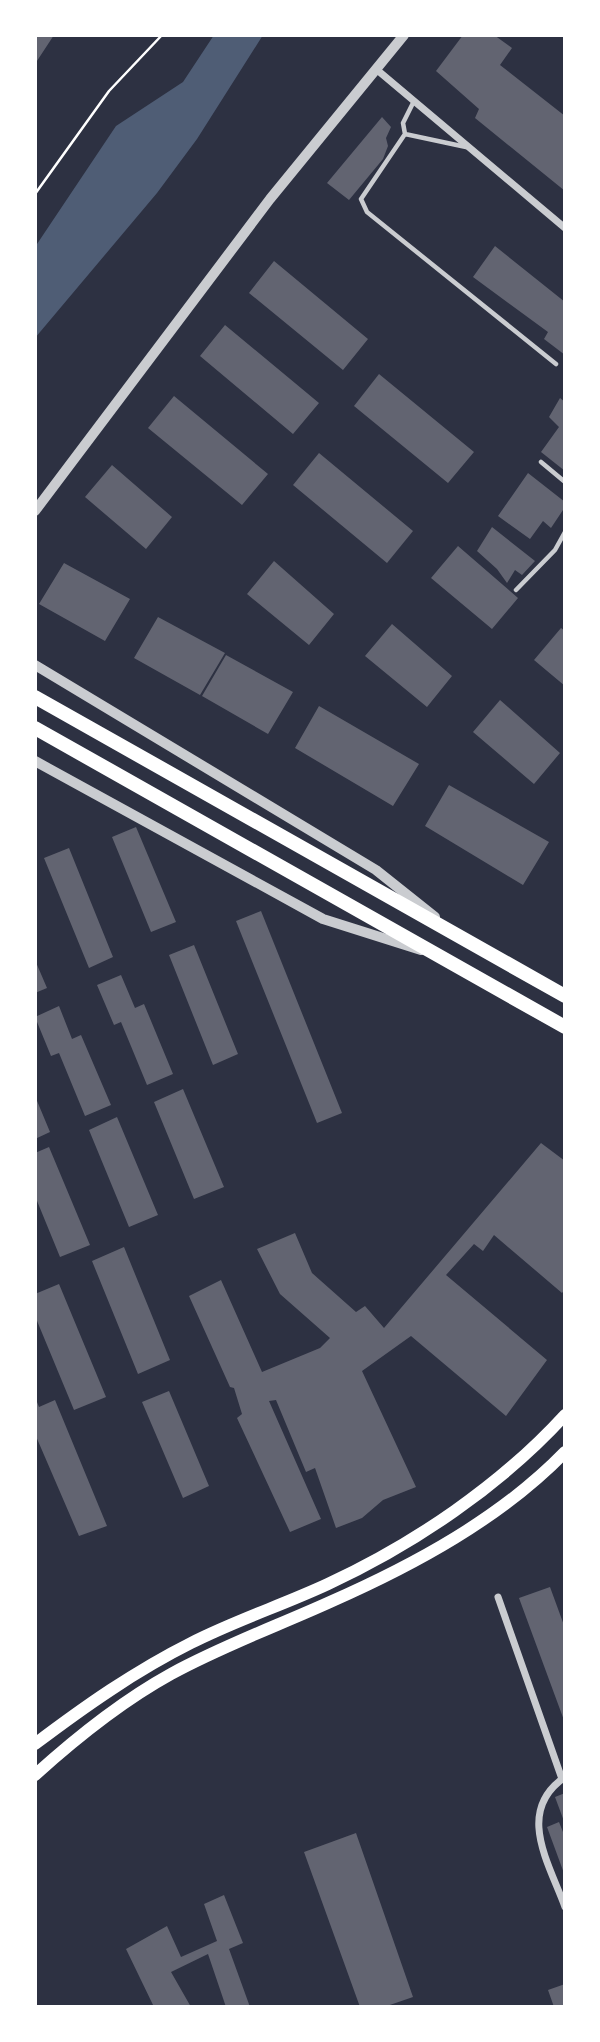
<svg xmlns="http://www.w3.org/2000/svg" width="600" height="2042" font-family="'IBM Plex Sans',sans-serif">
  <rect width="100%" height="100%" fill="#2d3142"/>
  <path fill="#4f5d75" d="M214 35H263L197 139 157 193 35 338V247L116 126 183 82Z"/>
  <path fill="#626471" d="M35 35H54L35 64Z
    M463 35H494L512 48 500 65 565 116V191L475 118 479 109 436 71Z
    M382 117 391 127 386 138 388 146 383 159 349 200 327 183Z
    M495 246 565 302V355L544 339 548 332 473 277Z
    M274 261 368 339 343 370 249 293Z
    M225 325 319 403 293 434 200 356Z
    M379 374 474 452 448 483 354 406Z
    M174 396 268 474 242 505 148 428Z
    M560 398 565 402V471L541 452 559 427 549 417Z
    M319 453 413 531 387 563 293 485Z
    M112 465 172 517 146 549 85 497Z
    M528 473 565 502V507L551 528 543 521 530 539 498 516Z
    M492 527 535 561 522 575 515 570 507 583 497 569 477 551Z
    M458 546 518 598 492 629 431 578Z
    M274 561 334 614 309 645 247 594Z
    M64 563 130 599 105 641 39 604Z
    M158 617 225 653 200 695 134 658Z
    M392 624 452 676 427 707 365 656Z
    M561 628 565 631V686L534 660Z
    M226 655 293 692 268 734 202 696Z
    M500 700 560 753 534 784 473 732Z
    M319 706 419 764 393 806 295 748Z
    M449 785 549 842 523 885 425 826Z
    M136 827 176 922 151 932 112 837Z
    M69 848 113 957 89 968 44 858Z
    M261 911 342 1113 317 1123 236 921Z
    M194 945 238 1054 213 1065 169 955Z
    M35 960 47 988 35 993Z
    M121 975 135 1008 144 1004 173 1074 147 1085 121 1022 114 1025 97 985Z
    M59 1006 72 1039 81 1035 111 1105 85 1116 59 1053 51 1056 35 1017Z
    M183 1089 224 1187 194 1199 154 1102Z
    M35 1096 50 1132 35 1139Z
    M117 1117 158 1215 129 1227 89 1130Z
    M541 1143 565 1161V1289L562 1293 494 1235 483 1251 474 1244 446 1275 547 1360 506 1416 411 1336 362 1371 416 1487 383 1500 362 1518 336 1528 315 1468 306 1472 276 1400 269 1401 321 1519 290 1532 237 1418 242 1414 234 1388 230 1387 189 1296 221 1280 262 1372 320 1348 330 1338 280 1294 257 1249 295 1233 312 1273 356 1312 365 1306 384 1328Z
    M49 1147 90 1245 60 1257 35 1196V1153Z
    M124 1247 170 1360 138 1374 92 1261Z
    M59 1284 106 1397 74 1410 35 1316V1294Z
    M169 1391 209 1486 183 1498 142 1402Z
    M35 1397 39 1407 55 1400 107 1526 79 1536 35 1434Z
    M550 1587 565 1628V1723L519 1598Z
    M565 1793V1824L555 1797Z
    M559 1822 565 1837V1876L547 1827Z
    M356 1833 413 1997 384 2007H360L304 1852Z
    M224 1895 243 1943 229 1949 250 2007H226L208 1954 171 1972 191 2007H154L126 1949 167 1926 181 1957 217 1941 204 1904Z
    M565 1984V2007H554L548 1990Z"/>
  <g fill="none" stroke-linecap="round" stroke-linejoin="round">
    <path stroke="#fff" stroke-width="2.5" d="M35 194 109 91 162 35"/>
    <path stroke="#caccd0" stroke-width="4.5" d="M414 101 403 123 405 134 361 199 367 212 556 364
      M405 134 466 147
      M541 462 565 482
      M516 590 555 550 565 532"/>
    <path stroke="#caccd0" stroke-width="7" d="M376 69 565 228
      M498 1597 562 1779
      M565 1777C515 1811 549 1863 565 1907"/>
    <path stroke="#caccd0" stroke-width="10" d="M35 511 270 199 404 35
      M35 665 376 870 435 917
      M35 761 323 919 421 950"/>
    <path stroke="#fff" stroke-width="12" d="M35 1744C84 1707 135 1671 191 1643 236 1620 283 1605 328 1584 414 1544 500 1486 565 1415
      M35 1775C77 1737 122 1701 171 1674 222 1646 277 1626 330 1602 414 1565 501 1518 565 1452"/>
    <path stroke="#fff" stroke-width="14" d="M35 697 565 996
      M35 728 565 1027"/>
  </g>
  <rect width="600" height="2042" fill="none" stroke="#ffffff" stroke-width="74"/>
</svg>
